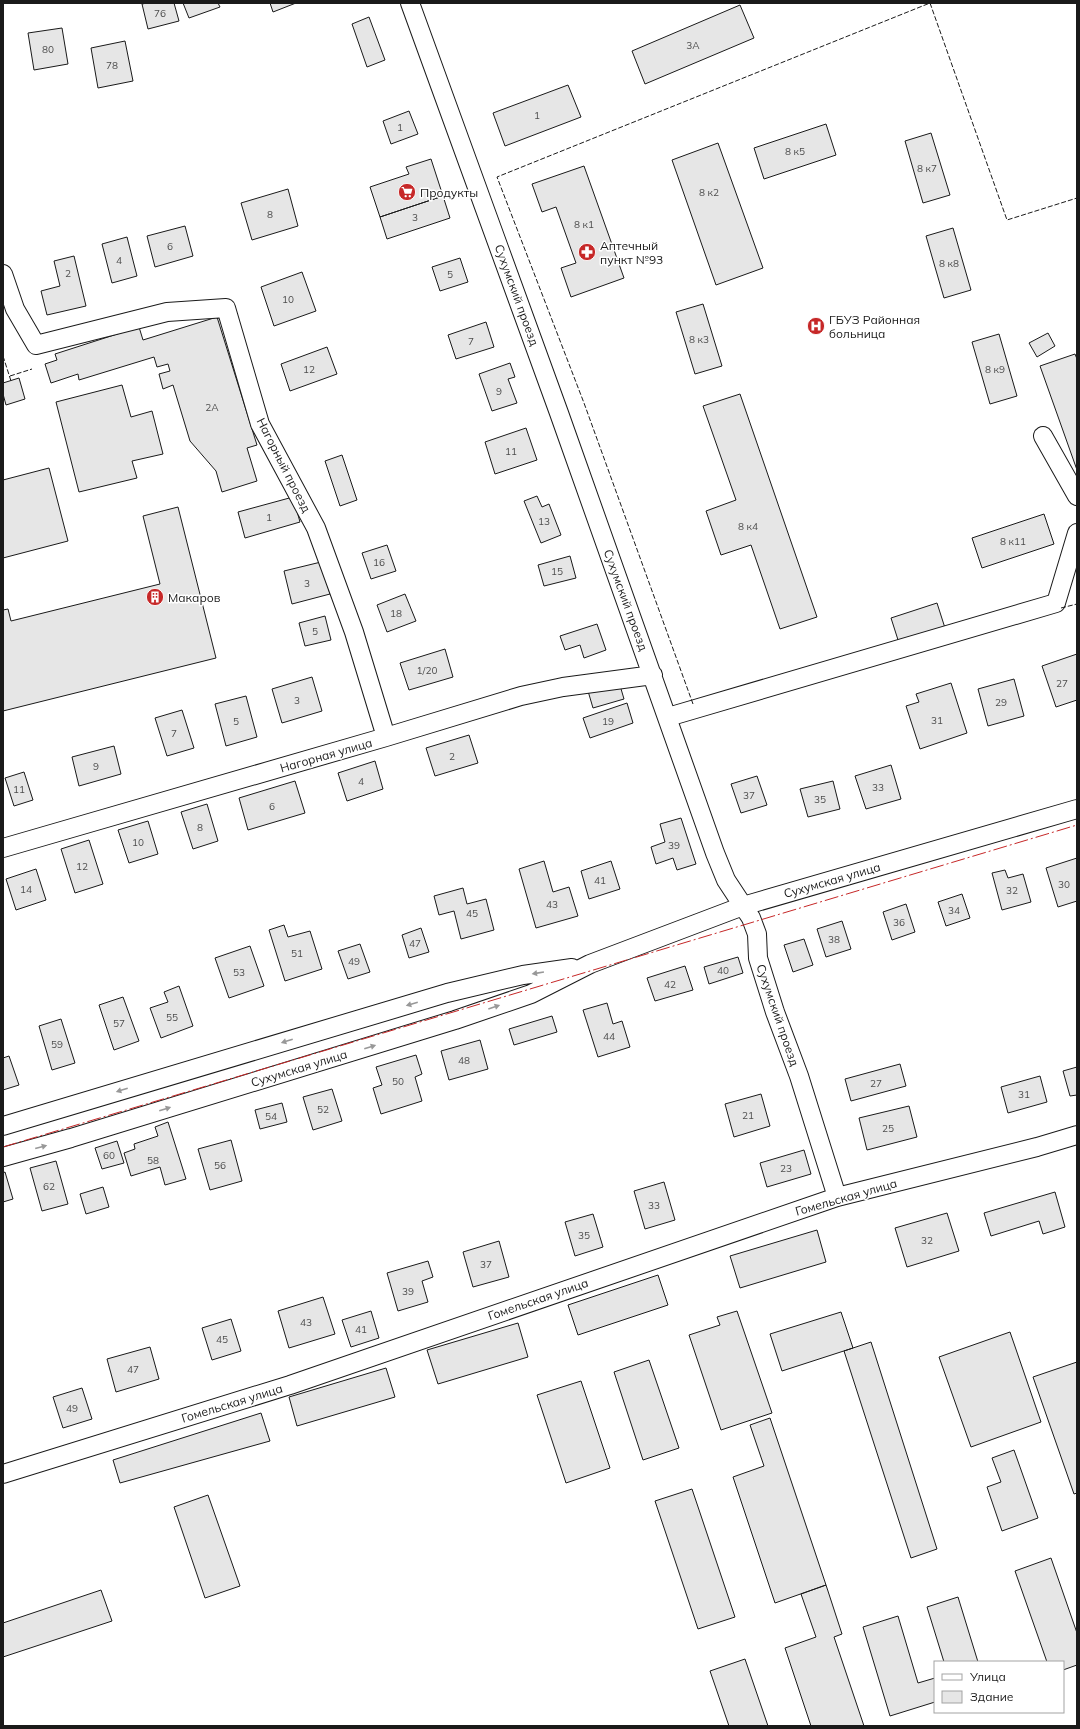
<svg xmlns="http://www.w3.org/2000/svg" width="1080" height="1729" font-family="Mulish,sans-serif">
  <rect width="100%" height="100%" fill="#fff"/>
  <path fill="#e6e6e6" stroke="#1a1a1a" d="M147 3H174L179 21 148 29 142 4Z
    M183 3H218L220 7 189 18Z
    M270 3H296L273 12Z
    M740 5 754 38 645 84 632 51Z
    M369 17 385 60 367 67 352 24Z
    M62 28 68 64 34 70 28 33Z
    M125 41 133 81 98 88 91 48Z
    M568 85 581 117 505 146 493 113Z
    M409 111 418 134 391 144 383 121Z
    M826 124 836 155 764 179 754 148Z
    M931 133 950 195 923 203 905 141Z
    M718 143 763 268 716 285 672 160Z
    M431 159 443 196 380 217 370 187 409 174 406 167Z
    M584 166 624 278 571 297 561 268 576 263 556 207 542 212 532 184Z
    M288 189 298 226 252 240 241 203Z
    M443 196 450 218 387 239 380 217Z
    M185 226 193 256 155 267 147 236Z
    M953 228 971 290 944 298 926 236Z
    M127 237 137 276 112 283 102 244Z
    M74 256 86 306 47 315 41 291 60 286 54 261Z
    M460 258 468 282 440 291 432 267Z
    M302 272 316 311 274 326 261 287Z
    M703 304 722 366 695 374 676 312Z
    M217 317 257 445 247 448 257 481 222 492 216 471 190 441 173 385 163 389 159 374 170 371 168 364 157 367 154 357 79 380 78 374 51 383 45 364 57 360 55 354 139 327 143 340Z
    M486 322 494 347 456 359 448 335Z
    M1048 333 1055 346 1037 357 1029 343Z
    M999 334 1017 396 990 404 972 342Z
    M327 347 337 374 290 391 281 364Z
    M1075 354 1077 359V470L1040 366Z
    M510 363 515 377 508 379 517 403 492 411 479 374Z
    M19 378 25 399 6 405 3 394V383Z
    M122 385 131 417 152 411 163 454 132 461 137 478 79 492 56 402Z
    M740 394 817 617 780 629 751 545 721 555 706 511 736 500 703 406Z
    M526 428 537 460 495 474 485 442Z
    M342 455 357 500 340 506 325 461Z
    M49 468 68 541 3 558V480Z
    M537 496 542 507 549 504 561 535 541 543 524 501Z
    M293 497 300 522 245 538 238 512Z
    M178 507 216 658 3 711V610L8 609 11 621 160 584 143 516Z
    M1044 514 1054 544 982 568 972 538Z
    M387 545 396 571 371 579 362 553Z
    M570 556 576 578 544 586 538 565Z
    M321 562 330 594 292 604 284 571Z
    M405 594 416 621 387 632 377 605Z
    M937 603 945 628 899 643 891 618Z
    M325 616 331 640 305 646 299 623Z
    M597 624 606 650 584 658 580 645 565 650 560 636Z
    M445 649 453 677 409 690 400 663Z
    M1077 654V700L1056 707 1042 666Z
    M312 677 322 711 282 723 272 689Z
    M1014 679 1024 716 988 726 978 689Z
    M619 682 624 699 593 708 588 691Z
    M951 683 967 733 920 749 906 706 919 702 916 694Z
    M246 696 257 737 226 746 215 704Z
    M627 703 633 723 590 738 583 718Z
    M182 710 194 748 167 756 155 718Z
    M469 735 478 763 435 776 426 748Z
    M114 746 121 774 79 786 72 757Z
    M375 761 383 789 347 801 338 773Z
    M891 765 901 799 866 809 855 776Z
    M24 772 33 800 14 806 5 778Z
    M757 776 767 805 741 813 731 784Z
    M295 781 305 813 248 830 239 798Z
    M833 781 840 809 808 817 800 789Z
    M207 804 218 841 193 849 181 812Z
    M681 818 696 864 677 870 673 858 656 864 651 847 665 842 660 824Z
    M148 821 158 854 129 863 118 830Z
    M89 840 103 884 75 893 61 849Z
    M1077 858V901L1058 907 1046 868Z
    M544 861 553 892 569 887 578 916 536 928 519 869Z
    M611 861 620 889 589 899 581 871Z
    M36 869 46 900 16 910 6 879Z
    M1005 870 1008 878 1023 874 1031 902 1002 910 992 873Z
    M463 888 467 904 486 899 494 930 461 939 454 911 439 915 434 896Z
    M962 894 970 918 946 926 938 902Z
    M906 904 915 932 892 940 883 912Z
    M842 921 851 949 826 957 817 929Z
    M284 925 288 937 310 931 322 969 285 981 269 930Z
    M421 928 429 952 409 958 402 935Z
    M804 939 813 965 793 972 784 945Z
    M360 944 370 972 348 979 338 951Z
    M250 946 264 986 229 998 215 958Z
    M738 957 743 973 709 984 704 967Z
    M685 966 693 990 655 1001 647 978Z
    M179 986 193 1026 161 1038 150 1008 168 1002 164 992Z
    M123 997 139 1041 114 1050 99 1005Z
    M607 1003 613 1024 622 1021 630 1047 598 1057 583 1010Z
    M552 1016 557 1032 514 1045 509 1029Z
    M61 1019 75 1063 52 1070 39 1026Z
    M480 1040 488 1069 449 1080 441 1051Z
    M416 1055 422 1074 415 1077 422 1101 381 1114 373 1088 382 1085 376 1067Z
    M9 1056 19 1085 3 1090V1058Z
    M900 1064 906 1086 851 1101 845 1079Z
    M1077 1067V1095L1070 1096 1063 1071Z
    M1040 1076 1047 1102 1008 1113 1001 1087Z
    M332 1089 342 1121 313 1130 303 1097Z
    M761 1094 770 1126 734 1137 725 1104Z
    M282 1103 287 1122 260 1129 255 1110Z
    M909 1106 917 1137 867 1150 859 1118Z
    M168 1122 186 1179 165 1185 160 1167 131 1176 124 1153 135 1149 134 1144 158 1136 155 1127Z
    M231 1140 242 1181 210 1190 198 1149Z
    M117 1141 124 1163 102 1169 95 1148Z
    M804 1150 811 1174 767 1187 760 1163Z
    M56 1161 68 1204 42 1211 30 1168Z
    M5 1172 13 1199 3 1202V1173Z
    M664 1182 675 1220 645 1229 634 1191Z
    M103 1187 109 1207 86 1214 80 1194Z
    M1055 1192 1065 1227 1043 1234 1039 1221 991 1236 984 1213Z
    M947 1213 959 1251 907 1267 895 1228Z
    M593 1214 603 1247 575 1256 565 1222Z
    M817 1230 826 1262 740 1288 730 1256Z
    M499 1241 509 1277 473 1287 463 1252Z
    M428 1261 433 1277 422 1281 428 1302 398 1311 387 1273Z
    M658 1275 668 1305 578 1335 568 1305Z
    M323 1297 335 1334 289 1348 278 1311Z
    M371 1311 379 1338 351 1347 342 1320Z
    M737 1311 772 1413 721 1430 689 1335 720 1325 717 1317Z
    M841 1312 853 1348 782 1371 770 1334Z
    M231 1319 241 1351 212 1360 202 1328Z
    M518 1323 528 1357 438 1384 427 1350Z
    M1010 1332 1041 1422 971 1447 939 1357Z
    M871 1342 937 1549 911 1558 844 1351Z
    M150 1347 159 1379 116 1392 107 1359Z
    M649 1360 679 1448 643 1460 614 1372Z
    M1077 1362V1493L1074 1494 1033 1377Z
    M386 1368 395 1397 297 1426 289 1397Z
    M581 1381 610 1468 566 1483 537 1395Z
    M82 1388 92 1419 63 1428 53 1397Z
    M261 1413 270 1441 120 1483 113 1460Z
    M770 1418 826 1585 775 1603 733 1477 764 1466 750 1425Z
    M1014 1450 1038 1518 1002 1531 987 1487 1001 1482 992 1458Z
    M692 1489 735 1617 698 1629 655 1501Z
    M208 1495 240 1586 205 1598 174 1507Z
    M1051 1558 1077 1633V1665L1063 1670V1662H1047L1015 1571Z
    M826 1585 842 1634 834 1637 864 1726H811L785 1648 816 1637 801 1594Z
    M101 1590 112 1621 3 1657V1623Z
    M958 1597 978 1662H944L927 1607Z
    M898 1616 918 1683 935 1678V1702L890 1716 863 1627Z
    M745 1659 768 1726H729L710 1671Z"/>
  <g fill="none" stroke-linecap="round" stroke-linejoin="round">
    <defs>
      <path id="street" d="M410 3 559 413 715 853 726 880 751 918 757 934 758 958 775 1012 799 1076 837 1197
        M3 274 15 309 36 345 167 312 226 308 260 424 316 528 354 632 386 737
        M1043 436 1077 496
        M668 717 1056 603 1077 533
        M3 848 386 737 521 696 563 687 653 675
        M3 1126 447 993 523 975 572 968
        M3 1157 71 1138 455 1020 531 994 590 964 743 906 1077 809
        M3 1474 290 1385 837 1197 1037 1147 1077 1135"/>
    </defs>
    <use href="#street" stroke="#1a1a1a" stroke-width="20"/>
    <use href="#street" stroke="#fff" stroke-width="18"/>
    <path stroke="#1a1a1a" stroke-width="1" stroke-dasharray="5 2" stroke-linecap="butt" d="M3 356 11 381
      M10 376 32 369
      M1061 608 1077 604
      M693 704 584 403 497 177 930 3 1007 220 1077 198"/>
    <path stroke="#c62828" stroke-width="1" stroke-dasharray="14 3 2 3" stroke-linecap="butt" d="M3 1147 1077 825"/>
  </g>
  <defs><path id="oneway-solid" d="M-6-.8H1V-3.2L6.5 0L1 3.2V.8H-6Z"/></defs>
  <g fill="#989898">
    <use href="#oneway-solid" transform="translate(538 973) rotate(171)"/>
    <use href="#oneway-solid" transform="translate(412 1004) rotate(164)"/>
    <use href="#oneway-solid" transform="translate(494 1007) rotate(-19)"/>
    <use href="#oneway-solid" transform="translate(287 1041) rotate(163)"/>
    <use href="#oneway-solid" transform="translate(370 1047) rotate(-17)"/>
    <use href="#oneway-solid" transform="translate(122 1090) rotate(163)"/>
    <use href="#oneway-solid" transform="translate(165 1109) rotate(-17)"/>
    <use href="#oneway-solid" transform="translate(41 1147) rotate(-15)"/>
  </g>
  <defs>
    <symbol id="supermarket-disc" viewBox="-11 -11 22 22"><circle r="9.5" fill="#c62828" stroke="#fff"/><path d="M-6-5.5h2.5l.6 2H6L4.5 2H-2.5L-4.4-4H-6ZM-1.5 3.2a1.3 1.3 0 1 0 .1 0ZM3 3.2a1.3 1.3 0 1 0 .1 0Z" fill="#fff"/></symbol>
    <symbol id="pharmacy-disc" viewBox="-11 -11 22 22"><circle r="9.5" fill="#c62828" stroke="#fff"/><path d="M-2-6h4v4h4v4h-4v4h-4v-4h-4v-4h4Z" fill="#fff"/></symbol>
    <symbol id="hospital-disc" viewBox="-11 -11 22 22"><circle r="9.5" fill="#c62828" stroke="#fff"/><path d="M-5-5h3v3.5h4V-5h3V5h-3V1.5h-4V5h-3Z" fill="#fff"/></symbol>
    <symbol id="building-disc" viewBox="-11 -11 22 22"><circle r="9.5" fill="#c62828" stroke="#fff"/><path d="M-4-6H4V6H1V3H-1V6H-4ZM-2.5-4.3h1.7v1.8h-1.7ZM.8-4.3h1.7v1.8H.8ZM-2.5-1h1.7V.8h-1.7ZM.8-1h1.7V.8H.8Z" fill="#fff"/></symbol>
  </defs>
  <g fill-rule="evenodd">
    <use href="#supermarket-disc" x="397" y="182" width="20" height="20"/>
    <use href="#pharmacy-disc" x="577" y="242" width="20" height="20"/>
    <use href="#hospital-disc" x="806" y="316" width="20" height="20"/>
    <use href="#building-disc" x="145" y="587" width="20" height="20"/>
  </g>
  <g text-anchor="middle" dominant-baseline="central" stroke-width="3" stroke-linejoin="round" paint-order="stroke">
    <g font-size="10" fill="#4d4d4d">
      <text x="160" y="13">76</text>
      <text x="693" y="45">3А</text>
      <text x="48" y="49">80</text>
      <text x="112" y="65">78</text>
      <text x="537" y="115">1</text>
      <text x="400" y="127">1</text>
      <text x="795" y="151">8 к5</text>
      <text x="927" y="168">8 к7</text>
      <text x="709" y="192">8 к2</text>
      <text x="270" y="214">8</text>
      <text x="415" y="217">3</text>
      <text x="584" y="224">8 к1</text>
      <text x="170" y="246">6</text>
      <text x="119" y="260">4</text>
      <text x="949" y="263">8 к8</text>
      <text x="68" y="273">2</text>
      <text x="450" y="274">5</text>
      <text x="288" y="299">10</text>
      <text x="699" y="339">8 к3</text>
      <text x="471" y="341">7</text>
      <text x="309" y="369">12</text>
      <text x="995" y="369">8 к9</text>
      <text x="499" y="391">9</text>
      <text x="212" y="407">2А</text>
      <text x="511" y="451">11</text>
      <text x="269" y="517">1</text>
      <text x="544" y="521">13</text>
      <text x="748" y="526">8 к4</text>
      <text x="1013" y="541">8 к11</text>
      <text x="379" y="562">16</text>
      <text x="557" y="571">15</text>
      <text x="307" y="583">3</text>
      <text x="396" y="613">18</text>
      <text x="315" y="631">5</text>
      <text x="427" y="670">1/20</text>
      <text x="1062" y="683">27</text>
      <text x="297" y="700">3</text>
      <text x="1001" y="702">29</text>
      <text x="937" y="720">31</text>
      <text x="236" y="721">5</text>
      <text x="608" y="721">19</text>
      <text x="174" y="733">7</text>
      <text x="452" y="756">2</text>
      <text x="96" y="766">9</text>
      <text x="361" y="781">4</text>
      <text x="878" y="787">33</text>
      <text x="19" y="789">11</text>
      <text x="749" y="795">37</text>
      <text x="820" y="799">35</text>
      <text x="272" y="806">6</text>
      <text x="200" y="827">8</text>
      <text x="138" y="842">10</text>
      <text x="674" y="845">39</text>
      <text x="82" y="866">12</text>
      <text x="600" y="880">41</text>
      <text x="1064" y="884">30</text>
      <text x="26" y="889">14</text>
      <text x="1012" y="890">32</text>
      <text x="552" y="904">43</text>
      <text x="954" y="910">34</text>
      <text x="472" y="913">45</text>
      <text x="899" y="922">36</text>
      <text x="834" y="939">38</text>
      <text x="415" y="943">47</text>
      <text x="297" y="953">51</text>
      <text x="354" y="961">49</text>
      <text x="723" y="970">40</text>
      <text x="239" y="972">53</text>
      <text x="670" y="984">42</text>
      <text x="172" y="1017">55</text>
      <text x="119" y="1023">57</text>
      <text x="609" y="1036">44</text>
      <text x="57" y="1044">59</text>
      <text x="464" y="1060">48</text>
      <text x="398" y="1081">50</text>
      <text x="876" y="1083">27</text>
      <text x="1024" y="1094">31</text>
      <text x="323" y="1109">52</text>
      <text x="748" y="1115">21</text>
      <text x="271" y="1116">54</text>
      <text x="888" y="1128">25</text>
      <text x="109" y="1155">60</text>
      <text x="153" y="1160">58</text>
      <text x="220" y="1165">56</text>
      <text x="786" y="1168">23</text>
      <text x="49" y="1186">62</text>
      <text x="654" y="1205">33</text>
      <text x="584" y="1235">35</text>
      <text x="927" y="1240">32</text>
      <text x="486" y="1264">37</text>
      <text x="408" y="1291">39</text>
      <text x="306" y="1322">43</text>
      <text x="361" y="1329">41</text>
      <text x="222" y="1339">45</text>
      <text x="133" y="1369">47</text>
      <text x="72" y="1408">49</text>
    </g>
    <g font-size="12" fill="#1a1a1a" stroke="#fff" text-anchor="start">
      <text x="420" y="192">Продукты</text>
      <text x="600" y="245">Аптечный<tspan x="600" dy="14">пункт №93</tspan></text>
      <text x="829" y="319">ГБУЗ Районная<tspan x="829" dy="14">больница</tspan></text>
      <text x="168" y="597">Макаров</text>
    </g>
    <g font-size="12" fill="#1a1a1a" stroke="#fff">
      <text transform="translate(517 295) rotate(70)">Сухумский проезд</text>
      <text transform="translate(284 465) rotate(63)">Нагорный проезд</text>
      <text transform="translate(626 600) rotate(70)">Сухумский проезд</text>
      <text transform="translate(326 755) rotate(-16)">Нагорная улица</text>
      <text transform="translate(832 880) rotate(-16)">Сухумская улица</text>
      <text transform="translate(778 1015) rotate(71)">Сухумский проезд</text>
      <text transform="translate(299 1068) rotate(-17)">Сухумская улица</text>
      <text transform="translate(846 1197) rotate(-16)">Гомельская улица</text>
      <text transform="translate(538 1299) rotate(-19)">Гомельская улица</text>
      <text transform="translate(232 1403) rotate(-17)">Гомельская улица</text>
    </g>
  </g>
  <rect width="1080" height="1729" fill="none" stroke="#1a1a1a" stroke-width="8"/>
  <rect x="934" y="1661" width="130" height="52" fill="#ffffff" stroke="#a3a3a3"/>
  <rect x="942" y="1674" width="20" height="6" fill="#ffffff" stroke="#a3a3a3"/>
  <text x="970" y="1681" font-size="12" fill="#1a1a1a">Улица</text>
  <rect x="942" y="1691" width="20" height="12" fill="#e6e6e6" stroke="#a3a3a3"/>
  <text x="970" y="1701" font-size="12" fill="#1a1a1a">Здание</text>
</svg>
